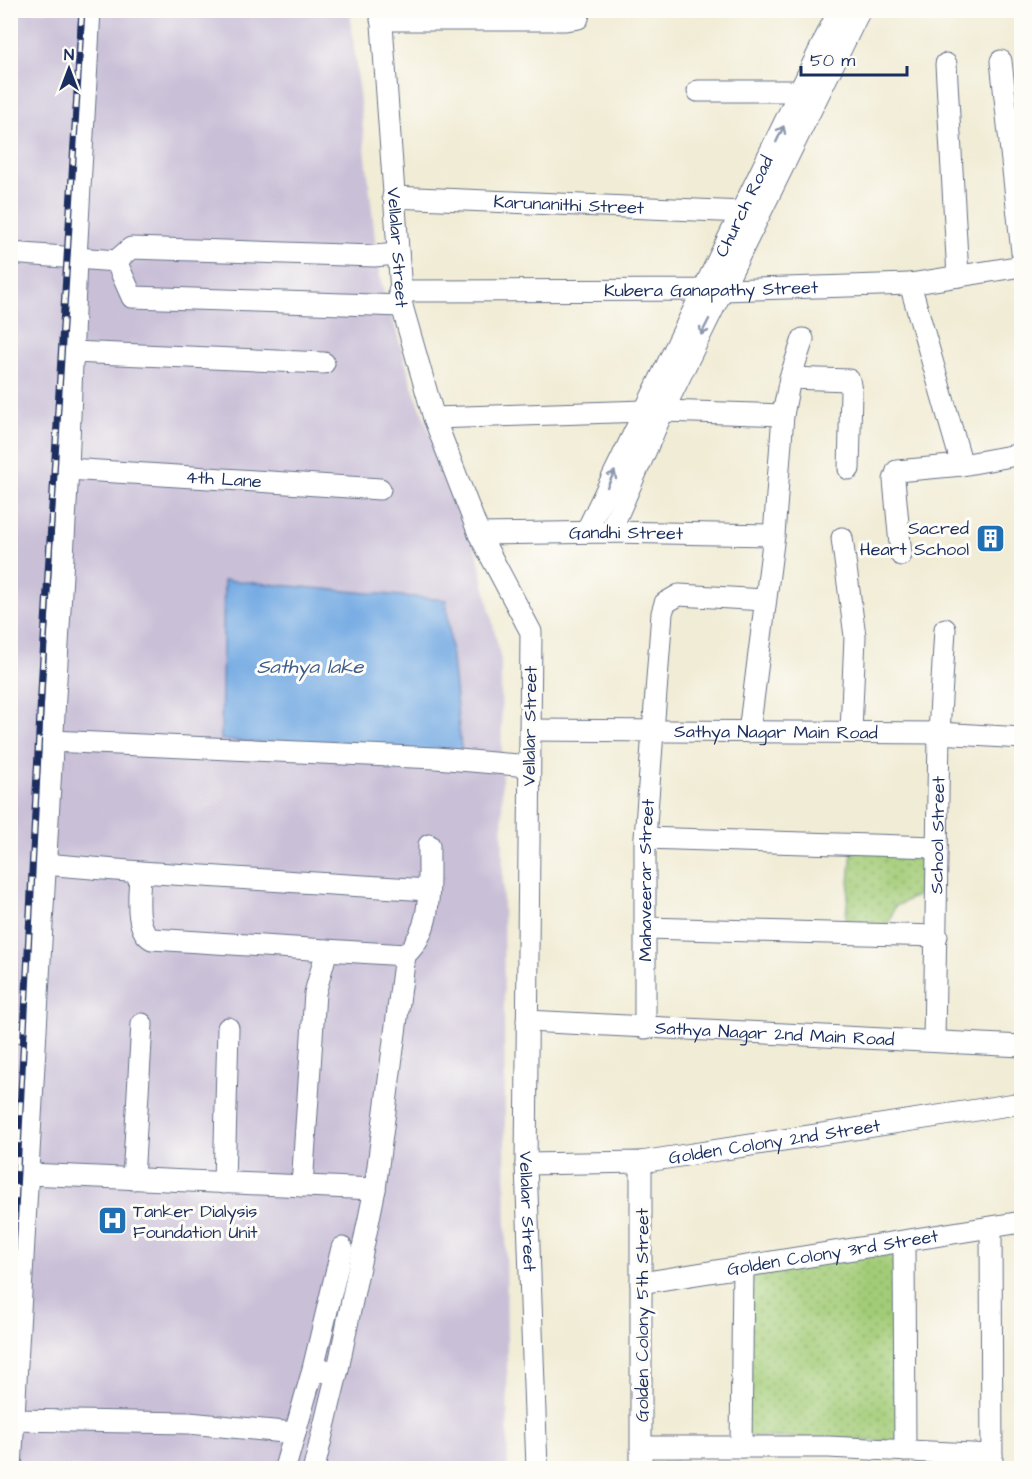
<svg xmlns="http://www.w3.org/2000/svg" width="1032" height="1479" font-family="'Architects Daughter',sans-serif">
  <defs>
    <pattern id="park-dots" width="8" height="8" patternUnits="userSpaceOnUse" patternTransform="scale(1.5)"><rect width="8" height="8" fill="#a3cc77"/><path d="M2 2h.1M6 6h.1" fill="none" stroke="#84a665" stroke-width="1.8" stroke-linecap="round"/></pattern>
  </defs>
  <rect width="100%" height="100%" fill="#fdfcf7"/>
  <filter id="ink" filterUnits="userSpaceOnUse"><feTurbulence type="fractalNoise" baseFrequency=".0167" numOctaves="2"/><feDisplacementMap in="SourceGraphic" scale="12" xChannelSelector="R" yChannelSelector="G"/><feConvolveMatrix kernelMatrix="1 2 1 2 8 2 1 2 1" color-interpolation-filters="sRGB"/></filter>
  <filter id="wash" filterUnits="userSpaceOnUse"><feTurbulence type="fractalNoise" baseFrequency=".008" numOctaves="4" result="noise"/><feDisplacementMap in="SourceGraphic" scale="24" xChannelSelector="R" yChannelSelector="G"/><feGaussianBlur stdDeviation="1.35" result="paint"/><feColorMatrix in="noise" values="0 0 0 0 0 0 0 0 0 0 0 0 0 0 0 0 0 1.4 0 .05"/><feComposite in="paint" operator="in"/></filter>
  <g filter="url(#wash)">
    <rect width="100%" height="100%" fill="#f1ecd5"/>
    <path fill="#c9bfd7" d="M10 11H350L379 274 414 391 478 556 501 660 508 1468H11Z"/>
    <path fill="url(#park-dots)" stroke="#5f7e6a" stroke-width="1.5" d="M852 851 933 854 932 888 894 907 888 927 845 928Z
      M900 1251 902 1442 733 1436 747 1273Z"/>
    <path fill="#75aae3" stroke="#486ca0" stroke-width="1.5" d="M224 580 446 600 462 758 221 740Z"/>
  </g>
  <g filter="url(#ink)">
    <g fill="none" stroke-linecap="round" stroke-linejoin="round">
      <defs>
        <g id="minor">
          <path id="s1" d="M381 10 402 306 434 418 479 534 531 632 526 1164 537 1468"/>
          <path d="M381 20H564L578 18 580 10"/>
          <path d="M1001 61 1022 252"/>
          <path d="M946 64 958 276"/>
          <path d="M698 91H800"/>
          <path id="s2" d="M393 197 743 212"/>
          <path d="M10 253 116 261 131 248 374 256 398 254"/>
          <path d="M116 261 132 297 402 306"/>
          <path d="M910 284 962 465"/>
          <path id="s3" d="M399 291 724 290 910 284 1022 266"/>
          <path d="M72 352 324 363"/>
          <path d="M790 378 849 380 851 391 849 469"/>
          <path d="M663 411 783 415"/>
          <path d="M434 418 644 411"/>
          <path id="s4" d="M68 469 380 489"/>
          <path id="s5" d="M586 532 839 10"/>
          <path d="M610 532 663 411 860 10"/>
          <path id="s6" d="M479 534 610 532 774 535"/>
          <path d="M842 538 855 636 851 732"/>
          <path d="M901 555 894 480 897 471 962 465 1022 454"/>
          <path id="s7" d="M530 730 939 733 1022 738"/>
          <path d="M749 732 774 535 783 415 790 378 803 339"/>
          <path d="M50 741 436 758 529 766"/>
          <path d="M645 838 937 847"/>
          <path d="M44 864 140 872C140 890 133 929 152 939L405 955C435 928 428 883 429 845"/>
          <path d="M140 872 428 890"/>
          <path d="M647 928 937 936"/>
          <path id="s8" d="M527 1021 1022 1046"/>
          <path id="s9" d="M645 1028V838L662 613 665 603 679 595 764 600"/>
          <path d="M10 1031 35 1032"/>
          <path id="s10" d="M934 1041 939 733 945 629"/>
          <path d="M641 1162V1468"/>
          <path id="s11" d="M526 1164 641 1162 1022 1103"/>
          <path d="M28 1174 375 1189 405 955"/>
          <path d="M133 1179 142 1024"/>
          <path d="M224 1183 228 1028"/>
          <path d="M302 1186 315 993 327 950"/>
          <path d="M991 1228 992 1467"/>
          <path d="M904 1242 905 1451"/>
          <path id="s12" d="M641 1283 1022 1222"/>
          <path d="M312 1373 342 1248"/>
          <path d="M15 1420 189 1423 295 1433"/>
          <path d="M642 1447H828L992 1455"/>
          <path d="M741 1447 743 1267"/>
          <path d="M11 1468 68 469 76 258 90 10"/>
          <path d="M285 1468 312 1373 338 1369 375 1189"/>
          <path d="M314 1468 338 1369"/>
        </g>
      </defs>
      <use href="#minor" stroke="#667188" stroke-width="23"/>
      <use href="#minor" stroke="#fff" stroke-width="21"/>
      <defs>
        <path id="rail" d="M10 1311 42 673 82 10"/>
      </defs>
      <use href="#rail" stroke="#1b2f5e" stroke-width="7"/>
      <use href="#rail" stroke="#fdfcf7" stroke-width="4.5" stroke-dasharray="14" stroke-linecap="butt"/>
    </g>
    <defs><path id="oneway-shaft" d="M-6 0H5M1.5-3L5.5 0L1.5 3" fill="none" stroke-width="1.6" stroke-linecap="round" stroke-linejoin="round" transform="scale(1.5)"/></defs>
    <g stroke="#8d97ae">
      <use href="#oneway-shaft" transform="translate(780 134) rotate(-65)"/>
      <use href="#oneway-shaft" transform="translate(705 327) rotate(117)"/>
      <use href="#oneway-shaft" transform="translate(611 479) rotate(-64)"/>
    </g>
  </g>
  <defs>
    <symbol id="building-square" viewBox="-11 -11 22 22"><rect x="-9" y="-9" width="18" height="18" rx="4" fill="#1f6fb2" stroke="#fdfcf7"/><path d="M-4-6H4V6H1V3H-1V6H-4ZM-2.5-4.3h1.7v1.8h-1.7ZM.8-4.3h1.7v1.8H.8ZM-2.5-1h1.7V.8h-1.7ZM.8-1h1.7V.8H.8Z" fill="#fff"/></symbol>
    <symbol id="hospital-square" viewBox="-11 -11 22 22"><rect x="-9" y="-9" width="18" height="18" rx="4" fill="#1f6fb2" stroke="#fdfcf7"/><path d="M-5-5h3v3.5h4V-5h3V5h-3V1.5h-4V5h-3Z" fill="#fff"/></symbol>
  </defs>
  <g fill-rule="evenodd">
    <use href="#building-square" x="974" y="522" width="33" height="33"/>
    <use href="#hospital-square" x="96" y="1204" width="33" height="33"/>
  </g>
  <g text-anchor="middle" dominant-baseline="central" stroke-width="6" stroke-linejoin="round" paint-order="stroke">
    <g font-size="18" fill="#1b2f5e" stroke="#fdfcf7">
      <text stroke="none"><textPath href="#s2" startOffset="176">Karunanithi Street</textPath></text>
      <text stroke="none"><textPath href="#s5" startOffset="362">Church Road</textPath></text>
      <text stroke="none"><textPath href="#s1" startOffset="238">Vellalar Street</textPath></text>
      <text stroke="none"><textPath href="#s3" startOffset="312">Kubera Ganapathy Street</textPath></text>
      <text stroke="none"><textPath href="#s4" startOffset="156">4th Lane</textPath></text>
      <text stroke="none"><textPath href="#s6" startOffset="147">Gandhi Street</textPath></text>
      <text transform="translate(530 726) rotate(-89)">Vellalar Street</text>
      <text stroke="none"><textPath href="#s7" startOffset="246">Sathya Nagar Main Road</textPath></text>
      <text stroke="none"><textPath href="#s10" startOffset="206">School Street</textPath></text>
      <text stroke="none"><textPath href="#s9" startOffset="148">Mahaveerar Street</textPath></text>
      <text stroke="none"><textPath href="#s8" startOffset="248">Sathya Nagar 2nd Main Road</textPath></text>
      <text stroke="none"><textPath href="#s11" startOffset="250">Golden Colony 2nd Street</textPath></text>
      <text stroke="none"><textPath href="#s1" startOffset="1228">Vellalar Street</textPath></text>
      <text stroke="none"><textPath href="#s12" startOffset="194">Golden Colony 3rd Street</textPath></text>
      <text transform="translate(642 1315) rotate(-90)">Golden Colony 5th Street</text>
    </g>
    <g font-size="18" fill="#1b2f5e" stroke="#fdfcf7" text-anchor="end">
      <text x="969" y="528">Sacred<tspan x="969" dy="21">Heart School</tspan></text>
      <text x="133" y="1211" text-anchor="start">Tanker Dialysis<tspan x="133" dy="21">Foundation Unit</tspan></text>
    </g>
    <g font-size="20" font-style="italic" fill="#3a5a8d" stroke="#fdfcf7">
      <text x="310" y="667">Sathya lake</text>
    </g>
  </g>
  <rect width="1032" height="1479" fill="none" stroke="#fdfcf7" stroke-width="36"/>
  <g transform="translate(69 69)" stroke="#fdfcf7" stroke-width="4.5" paint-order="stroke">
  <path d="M0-4.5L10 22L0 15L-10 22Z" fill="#1b2f5e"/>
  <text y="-9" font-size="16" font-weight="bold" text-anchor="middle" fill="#1b2f5e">N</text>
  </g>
  <path d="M801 66v9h106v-9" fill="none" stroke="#1b2f5e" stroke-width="3"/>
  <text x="810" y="66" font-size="18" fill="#1b2f5e" stroke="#fdfcf7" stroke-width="4.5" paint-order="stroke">50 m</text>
</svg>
